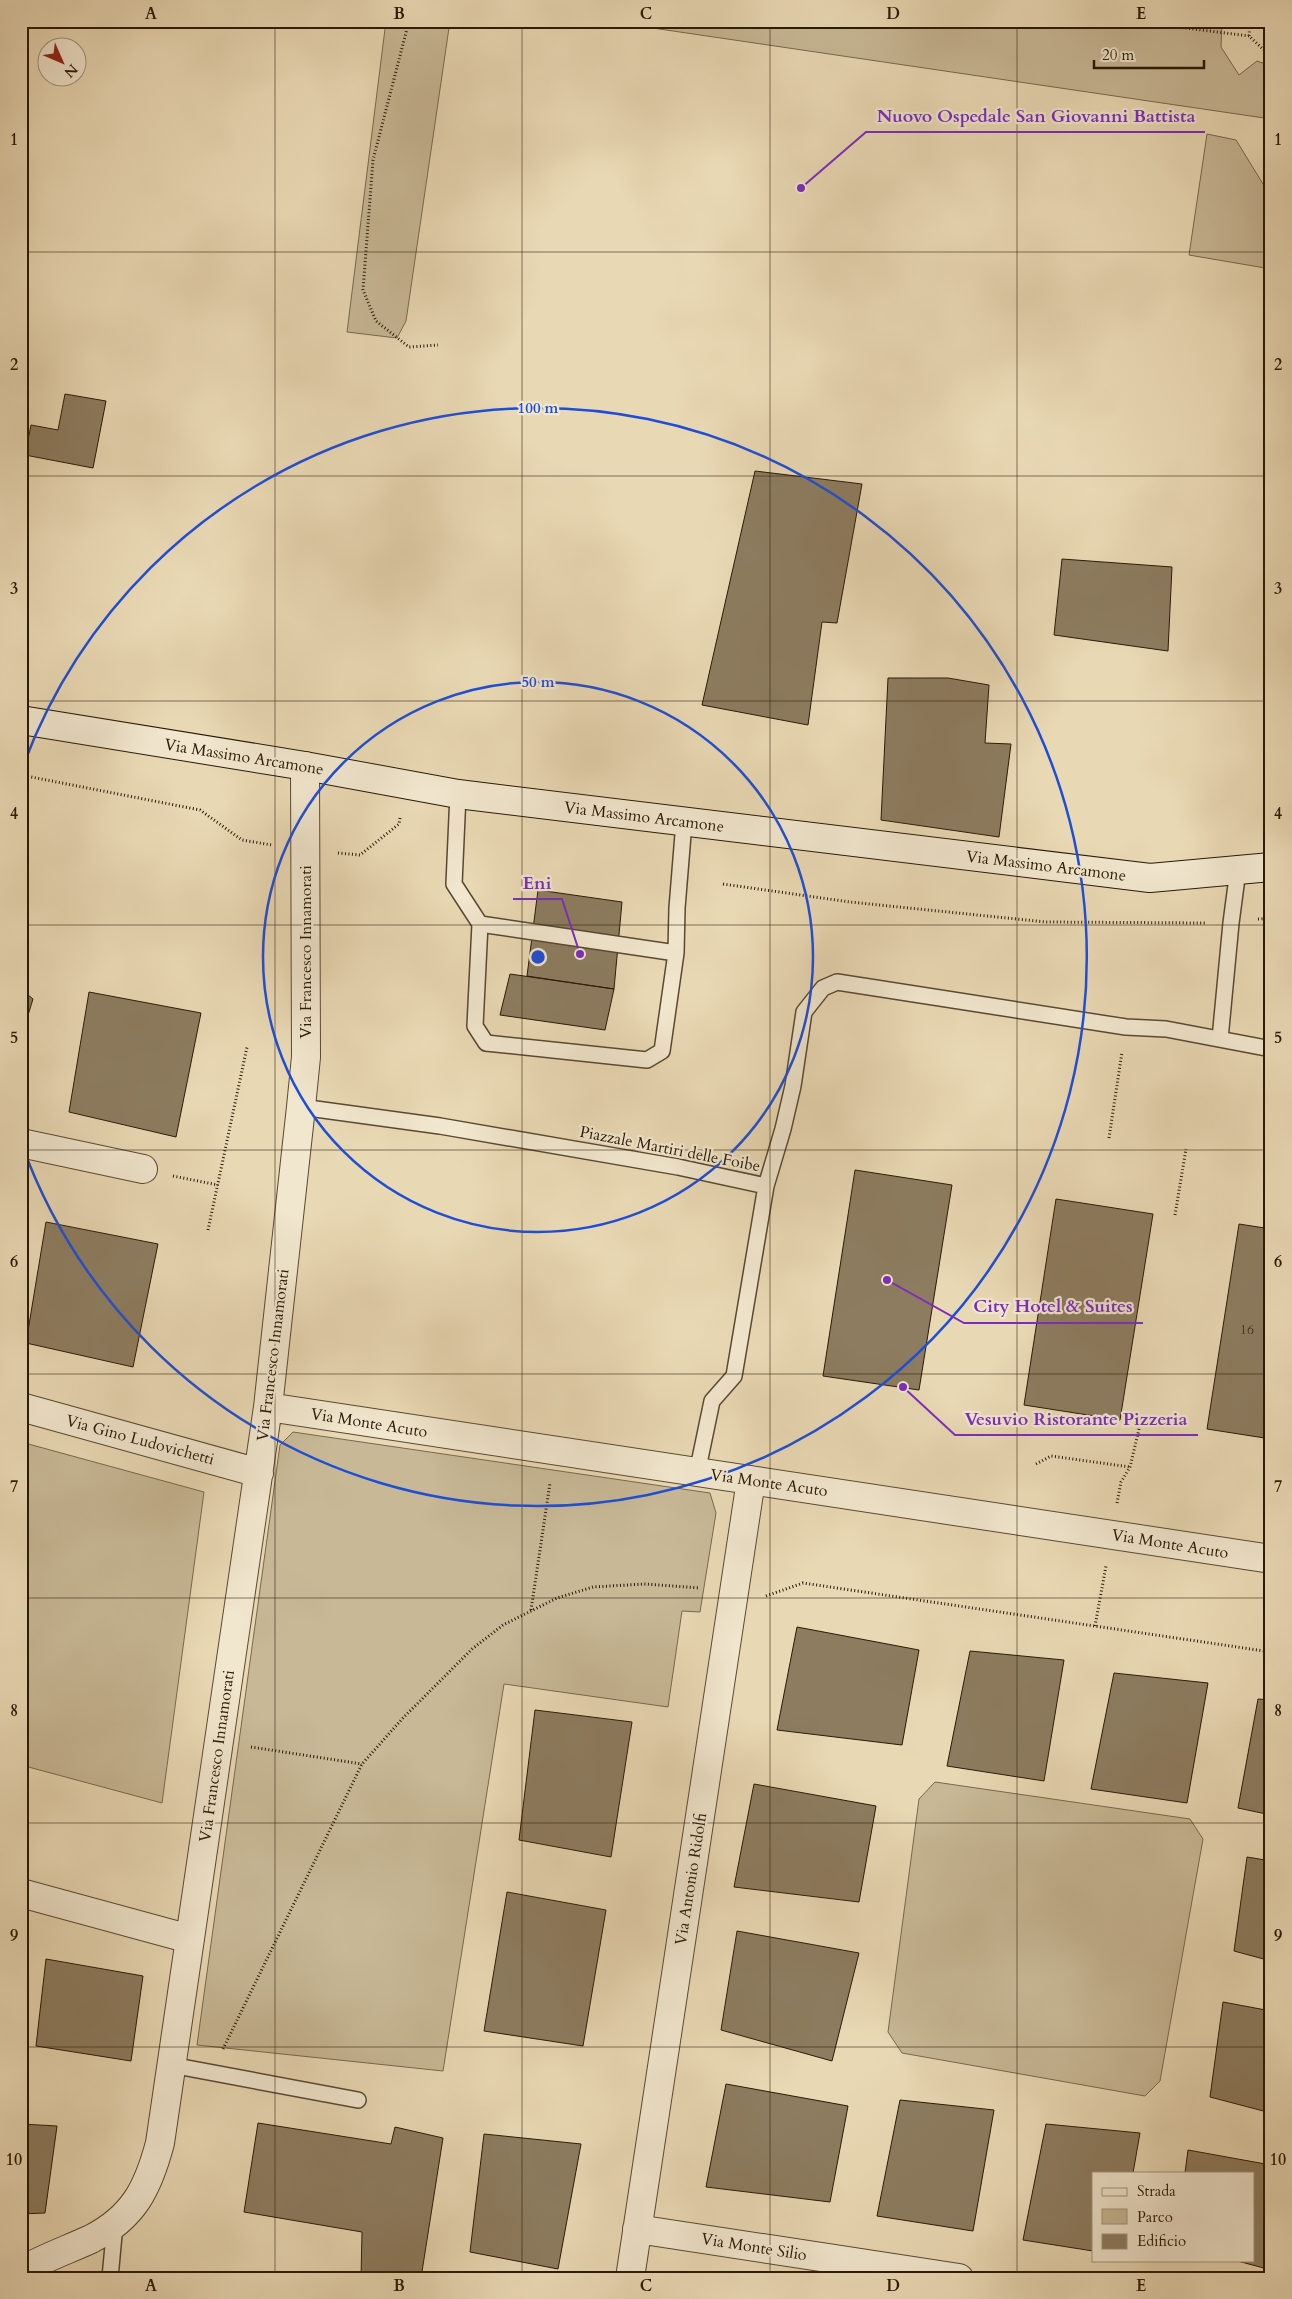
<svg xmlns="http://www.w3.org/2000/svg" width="1292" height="2299" font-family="Cardo,serif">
  <rect width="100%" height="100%" fill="#e9d8b4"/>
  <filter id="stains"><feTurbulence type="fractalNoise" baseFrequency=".004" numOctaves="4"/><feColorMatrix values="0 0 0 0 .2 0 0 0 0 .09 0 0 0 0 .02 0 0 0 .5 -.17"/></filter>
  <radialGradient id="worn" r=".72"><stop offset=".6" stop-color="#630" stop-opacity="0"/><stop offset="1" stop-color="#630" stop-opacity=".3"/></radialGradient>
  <path fill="#c8b896" stroke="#78684e" d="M386 21H450L406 321 397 338 347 332Z
    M605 21H1222L1221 47 1239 75 1257 61 1271 66V119Z
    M1207 134 1236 140 1271 197V269L1189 255Z
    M293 1432 710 1493 716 1513 700 1612 682 1611 668 1707 504 1684 443 2071 197 2045 280 1445Z
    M21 1442 204 1492 162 1803 21 1765Z
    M935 1782 1190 1819 1203 1839 1160 2081 1145 2096 902 2053 888 2032 919 1799Z"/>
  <path fill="#8d7c60" stroke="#291905" d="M65 394 106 401 93 468 25 455 31 425 58 430Z
    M755 471 862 484 837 623 822 622 808 725 702 705Z
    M1062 559 1172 567 1168 651 1054 635Z
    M1271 668V698L1265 697Z
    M888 678H948L989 685 985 743 1011 744 999 837 881 820Z
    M538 890 622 902 614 989 527 976Z
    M510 974 614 989 605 1030 500 1015Z
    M21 989 33 999 21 1038Z
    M89 992 201 1013 176 1137 69 1112Z
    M855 1170 952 1185 919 1390 823 1376Z
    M1056 1199 1153 1214 1120 1420 1024 1405Z
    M46 1222 158 1244 133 1367 26 1343Z
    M1239 1224 1271 1229V1439L1207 1429Z
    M797 1627 919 1650 902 1745 777 1730Z
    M970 1651 1064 1660 1044 1781 947 1766Z
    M1114 1673 1208 1683 1187 1803 1091 1789Z
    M1258 1699 1271 1700V1815L1238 1808Z
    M535 1710 632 1722 611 1857 519 1840Z
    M754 1784 876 1806 859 1902 734 1887Z
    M1247 1857 1271 1861V1961L1234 1951Z
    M507 1892 606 1910 583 2046 484 2031Z
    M737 1931 859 1953 832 2061 721 2030Z
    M46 1959 143 1976 131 2061 36 2046Z
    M1223 2002 1271 2011V2113L1210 2097Z
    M726 2084 848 2106 830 2202 706 2187Z
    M900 2100 994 2110 973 2231 877 2216Z
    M258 2123 391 2144 395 2127 443 2138 421 2278H361L362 2232 244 2212Z
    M21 2124 57 2126 45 2213 21 2214Z
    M1046 2124 1140 2133 1133 2173H1093V2251L1023 2240Z
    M484 2134 581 2144 558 2269 470 2252Z
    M1188 2150 1271 2165V2270L1234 2260H1253V2173H1185Z"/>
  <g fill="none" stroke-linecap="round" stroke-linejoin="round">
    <defs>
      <path id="lane" d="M458 794 454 884 480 924
        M676 953 480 924 475 1026 486 1043 647 1060 662 1051 676 953 677 908 684 822
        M1220 1039 1231 923 1238 870
        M301 1107 440 1126 678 1167 766 1186 734 1376 712 1401 697 1473
        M766 1186 783 1129 793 1086 804 1012 823 988 837 982 1126 1027 1166 1029 1271 1049
        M171 2065 358 2100
        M110 2278 115 2224"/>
      <path id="street" d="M21 1143 143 1169
        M21 1407 259 1473
        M268 1407 1271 1559
        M21 1893 190 1939
        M637 2229 959 2278
        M21 2271C44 2258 67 2250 91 2239 134 2217 148 2188 160 2143L268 1407 301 1107 306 1057 305 766
        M630 2278 751 1480"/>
      <path id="secondary" d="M21 720 305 766 458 794 1150 878 1271 867"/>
    </defs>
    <use href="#lane" stroke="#594931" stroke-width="18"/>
    <use href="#street" stroke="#594931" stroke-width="30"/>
    <use href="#secondary" stroke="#291905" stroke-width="30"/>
    <path stroke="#291905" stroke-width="3" stroke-dasharray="1 2.5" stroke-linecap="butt" d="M409 21 373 160 363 290 376 321 409 347 438 345
      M1130 21 1249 36
      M1250 21 1249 36 1265 51 1271 52
      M21 775 200 810 242 840 272 845
      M338 853 360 855 399 824 400 818
      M723 884 850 902 1046 922 1205 923
      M1258 919 1271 918
      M1109 1138 1122 1052
      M173 1176 218 1185
      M1175 1215 1186 1149
      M208 1230 247 1047
      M1036 1464 1051 1456 1130 1467
      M1117 1503 1121 1482 1130 1467 1140 1425
      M766 1596 803 1583 1271 1652
      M531 1610 550 1483
      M1095 1626 1106 1566
      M251 1747 362 1764
      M223 2049 362 1764 403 1718 472 1649 503 1625 557 1598 593 1587 644 1584 700 1588"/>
    <use href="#lane" stroke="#f1e6ce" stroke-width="15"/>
    <use href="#street" stroke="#f1e6ce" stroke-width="28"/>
    <use href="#secondary" stroke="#f1e6ce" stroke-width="28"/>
  </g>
  <path fill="none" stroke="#291905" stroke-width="1" stroke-opacity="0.55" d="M275 21V2278M522 21V2278M770 21V2278M1017 21V2278M21 252H1271M21 476H1271M21 701H1271M21 925H1271M21 1150H1271M21 1374H1271M21 1598H1271M21 1823H1271M21 2047H1271"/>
  <g fill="none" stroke="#1d4ed8" stroke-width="2.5">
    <circle cx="538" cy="957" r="275"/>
    <path d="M22 769A549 549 0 1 1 22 1145"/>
  </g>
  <g text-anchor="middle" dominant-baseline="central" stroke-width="4.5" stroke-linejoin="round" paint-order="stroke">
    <g font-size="14" fill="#42321c">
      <text x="1247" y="1329">16</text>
    </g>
    <g font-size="16" fill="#291905" stroke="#f1e6ce">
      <text transform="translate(244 757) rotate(9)">Via Massimo Arcamone</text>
      <text transform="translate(644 817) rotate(7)">Via Massimo Arcamone</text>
      <text transform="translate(1046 866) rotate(7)">Via Massimo Arcamone</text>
      <text transform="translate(306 952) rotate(-90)">Via Francesco Innamorati</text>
      <text transform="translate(670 1149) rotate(11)">Piazzale Martiri delle Foibe</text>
      <text transform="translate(273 1355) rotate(-83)">Via Francesco Innamorati</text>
      <text transform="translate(369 1423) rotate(9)">Via Monte Acuto</text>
      <text transform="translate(140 1440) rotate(15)">Via Gino Ludovichetti</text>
      <text transform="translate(769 1483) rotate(8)">Via Monte Acuto</text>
      <text transform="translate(1170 1544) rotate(9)">Via Monte Acuto</text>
      <text transform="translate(217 1756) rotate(-82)">Via Francesco Innamorati</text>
      <text transform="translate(691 1879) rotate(-81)">Via Antonio Ridolfi</text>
      <text transform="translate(754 2247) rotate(9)">Via Monte Silio</text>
    </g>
  </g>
  <circle cx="538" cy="957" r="8" fill="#1d4ed8" stroke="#f1e6ce" stroke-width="2.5"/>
  <g font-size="15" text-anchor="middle" font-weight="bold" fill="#1d4ed8" stroke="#f1e6ce" stroke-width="4.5" stroke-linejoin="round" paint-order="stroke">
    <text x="538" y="413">100 m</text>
    <text x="538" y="687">50 m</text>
  </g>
  <path fill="none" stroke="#7b2cbf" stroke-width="2" d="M801 188L866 132H1205M580 954L562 899H513M887 1280L964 1323H1143M903 1387L955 1435H1198"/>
  <g fill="#7b2cbf" stroke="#f1e6ce" stroke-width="2">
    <circle cx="801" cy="188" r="5"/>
    <circle cx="580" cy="954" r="5"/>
    <circle cx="887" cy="1280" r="5"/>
    <circle cx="903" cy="1387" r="5"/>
  </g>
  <g font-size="18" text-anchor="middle" font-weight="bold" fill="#7b2cbf" stroke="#f1e6ce" stroke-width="4.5" stroke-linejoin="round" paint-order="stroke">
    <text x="1036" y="122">Nuovo Ospedale San Giovanni Battista</text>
    <text x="537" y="889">Eni</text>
    <text x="1053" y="1312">City Hotel &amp; Suites</text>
    <text x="1076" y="1425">Vesuvio Ristorante Pizzeria</text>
  </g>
  <rect width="1292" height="2299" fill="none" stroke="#e9d8b4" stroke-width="55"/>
  <rect x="1092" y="2172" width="162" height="90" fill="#f1e6ce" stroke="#a1947e"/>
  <rect x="1102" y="2188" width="25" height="8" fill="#f1e6ce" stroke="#a1947e"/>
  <text x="1137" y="2196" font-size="15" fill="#291905">Strada</text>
  <rect x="1102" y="2209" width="25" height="15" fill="#c8b896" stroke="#a1947e"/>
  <text x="1137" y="2222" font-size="15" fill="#291905">Parco</text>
  <rect x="1102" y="2234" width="25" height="15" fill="#8d7c60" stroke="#a1947e"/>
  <text x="1137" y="2246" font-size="15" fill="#291905">Edificio</text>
  <g transform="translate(62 62) rotate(135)"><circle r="24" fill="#f1e6ce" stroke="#a1947e"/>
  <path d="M0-4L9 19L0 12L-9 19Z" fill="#8f2418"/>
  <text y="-8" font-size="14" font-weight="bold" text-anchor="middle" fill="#291905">N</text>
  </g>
  <path d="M1094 60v8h110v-8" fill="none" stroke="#291905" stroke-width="2.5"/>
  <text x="1102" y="60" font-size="15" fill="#291905" stroke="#f1e6ce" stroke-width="4" paint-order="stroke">20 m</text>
  <rect x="28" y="28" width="1236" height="2244" fill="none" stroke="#291905" stroke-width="2"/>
  <g font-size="16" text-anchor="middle" font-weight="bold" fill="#291905">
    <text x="151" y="19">A</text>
    <text x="399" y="19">B</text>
    <text x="646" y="19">C</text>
    <text x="893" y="19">D</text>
    <text x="1141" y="19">E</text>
    <text x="14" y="145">1</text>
    <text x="1278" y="145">1</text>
    <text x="14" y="370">2</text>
    <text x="1278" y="370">2</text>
    <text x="14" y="594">3</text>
    <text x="1278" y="594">3</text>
    <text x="14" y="819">4</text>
    <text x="1278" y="819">4</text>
    <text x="14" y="1043">5</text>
    <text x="1278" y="1043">5</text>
    <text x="14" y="1267">6</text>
    <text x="1278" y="1267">6</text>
    <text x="14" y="1492">7</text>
    <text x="1278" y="1492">7</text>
    <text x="14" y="1716">8</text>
    <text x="1278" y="1716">8</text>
    <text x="14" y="1941">9</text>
    <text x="1278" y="1941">9</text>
    <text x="14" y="2165">10</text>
    <text x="1278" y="2165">10</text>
    <text x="151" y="2291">A</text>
    <text x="399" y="2291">B</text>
    <text x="646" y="2291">C</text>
    <text x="893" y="2291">D</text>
    <text x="1141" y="2291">E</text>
  </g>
  <rect width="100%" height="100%" filter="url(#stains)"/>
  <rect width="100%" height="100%" fill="url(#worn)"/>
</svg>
